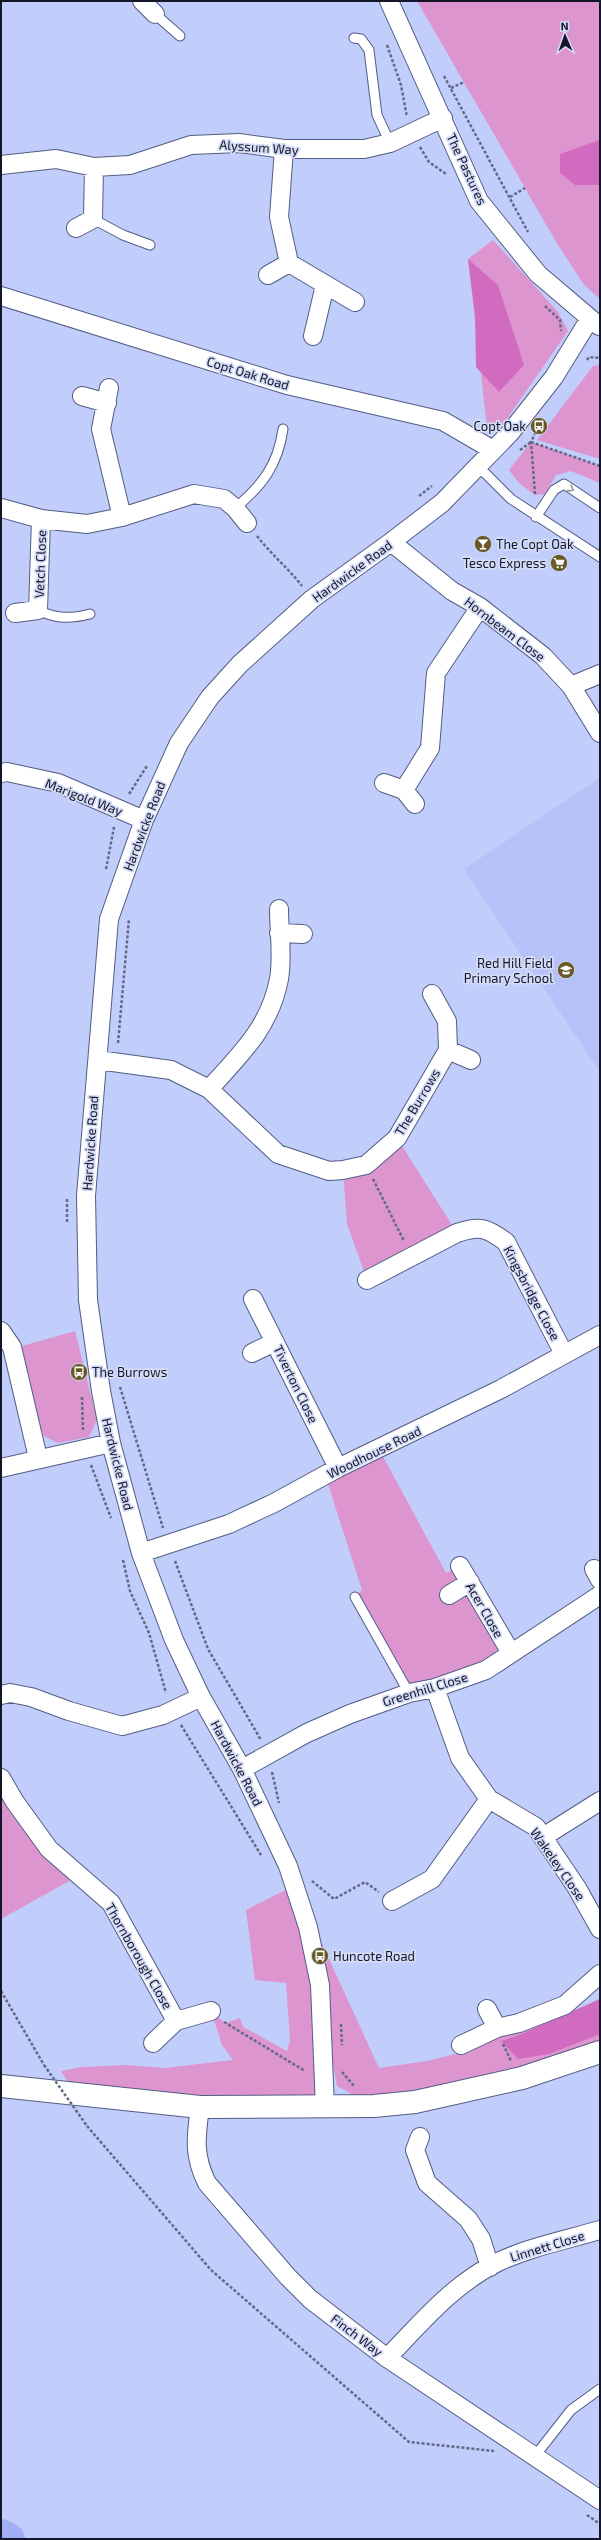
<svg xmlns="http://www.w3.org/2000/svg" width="601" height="2540" font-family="'Exo 2',sans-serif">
  <rect width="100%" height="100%" fill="#c1cdfb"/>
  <path fill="#b6c2f7" d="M600 778V1072L464 869Z"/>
  <path fill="#dd95cf" d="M417 1H600V299L584 285 555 240Z
    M493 240 558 312 568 331 502 426 487 428 468 259Z
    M600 365V459L537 440 593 366Z
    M531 442 600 466V483L571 471 556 475 545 494 535 495 519 483 509 470Z
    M397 1138 457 1233 367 1280 347 1224 343 1170Z
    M75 1331 97 1420 89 1437 58 1443 44 1436 33 1411 22 1346Z
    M379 1449 446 1573 460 1566 511 1653 409 1693 355 1597 362 1590 325 1475Z
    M1 1778 80 1875 1 1919Z
    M295 1885 379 2068 427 2061 463 2052 498 2035 556 2019 600 1999V2046L518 2072 362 2100 337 2086 327 2034 325 2108 75 2094 61 2071 81 2067 126 2065 165 2068 233 2060 222 2045 211 2011 225 2023 240 2018 243 2027 287 2051 290 2040 286 1983 255 1980 246 1910Z"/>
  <path fill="#d06bc0" d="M600 140V185H575L560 173V154Z
    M468 259 498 285 524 365 499 392 476 367 475 314Z
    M600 1999V2034L549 2054 518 2059 501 2041 517 2036Z"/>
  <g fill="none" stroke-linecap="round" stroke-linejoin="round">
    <path stroke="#a0aff3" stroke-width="32" d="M1 2535 9 2539"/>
    <defs>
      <path id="lane" d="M155 14 180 36
        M354 38 361 39 369 50 377 115 390 143
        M93 219 123 235 150 245
        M476 467 486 474 511 499 600 557
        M235 508C262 486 278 465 283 429
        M536 517 554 490 564 484 600 508
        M38 610C56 619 70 619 90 614
        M355 1597 409 1693
        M535 2456 571 2410 600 2389"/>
      <path id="street" d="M142 1 155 14
        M389 1 479 201 538 274 599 326
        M284 149 279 217 289 263 355 302
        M1 165 56 159 94 167 130 165 191 145 239 143 284 149H364L390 143 443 118
        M76 228 93 219 94 167
        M268 275 289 263
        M1 296 287 385 443 421 493 450
        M313 336 325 285
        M109 388 101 429 122 517
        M82 396 107 403
        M1 508 41 519 87 524 122 517 194 494 224 499 235 508 247 523
        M391 542 452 591 480 607 543 656 571 686 600 733
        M15 613 38 610 41 519
        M571 686 600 674
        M1 773 7 772 58 783 144 820
        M384 783 404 790
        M415 804 404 790 430 748 436 673 480 607
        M279 933 303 934
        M448 1050 471 1060
        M98 1060 171 1070 209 1089 278 1154 329 1171 343 1170 366 1165 397 1138 448 1050 447 1021 432 994
        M209 1089C240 1055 270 1027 279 979 283 957 279 931 279 909
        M367 1280 457 1233C480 1225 487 1228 506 1242L564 1354
        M253 1299 338 1468
        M1 1331 12 1347 38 1458
        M252 1353 275 1342
        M1 1468 111 1443
        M141 1553 229 1524 274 1503 338 1468 501 1389 600 1335
        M460 1566 511 1653
        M594 1569 600 1580
        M449 1595 470 1582
        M435 1688 460 1758 489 1799 536 1827 577 1888 600 1929
        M1 1695 10 1693 31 1697 69 1711 122 1726 163 1715 201 1697
        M242 1769 307 1733 350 1714 409 1693 435 1688 486 1670 600 1595
        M1 1778 15 1802 49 1849 111 1903 176 2021 153 2043
        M543 1837 600 1801
        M392 1901 432 1879 489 1799
        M487 2009 497 2028
        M176 2021 211 2011
        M461 2045 497 2028 519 2023 565 2005 600 1974
        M200 2107C196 2137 193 2155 207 2183L288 2277 310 2299 387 2358 600 2500
        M325 2108 320 1985 308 1927 288 1866 242 1769 201 1697 174 1640 141 1553 111 1443 101 1391 88 1300 86 1196 109 919 144 820 179 743 210 697 240 664 312 599 391 542 442 503 510 433 554 377 589 320
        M420 2137 415 2150 427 2183 468 2219 481 2239 490 2267
        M387 2358C421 2323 453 2284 498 2262 530 2247 566 2240 600 2230"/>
      <path id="secondary" d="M1 2086 200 2107 374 2106 415 2102 522 2078 600 2052"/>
    </defs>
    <use href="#lane" stroke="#535c84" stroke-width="11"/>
    <use href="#street" stroke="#535c84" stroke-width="20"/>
    <use href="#secondary" stroke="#535c84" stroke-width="24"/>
    <path stroke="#626986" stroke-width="2.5" stroke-dasharray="3 2" stroke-linecap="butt" d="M387 45 401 85 407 117
      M444 76 528 232
      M451 88 464 82
      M420 147 429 162 446 174
      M510 197 525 188
      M545 306 560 320 561 331
      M587 360 589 357 600 358
      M531 442 600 466
      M520 450 531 442
      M535 494 531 442 537 429
      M419 496 432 486
      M257 536C271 554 288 568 302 586
      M129 794 147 766
      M106 869 114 827
      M118 1043 129 919
      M373 1179 404 1241
      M67 1199V1222
      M120 1387 163 1528
      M82 1397 83 1432
      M91 1465 111 1518
      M123 1560 130 1591 149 1633 166 1693
      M175 1561 208 1649 261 1740
      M181 1725 261 1855
      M272 1772 279 1803
      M312 1881 334 1899 365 1882 379 1892
      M1 1991 44 2065
      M224 2022 305 2071
      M341 2024 342 2045
      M503 2044 511 2061
      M342 2072 354 2086
      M87 2126 211 2270 409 2442 494 2451
      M587 2515 600 2524"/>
    <use href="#lane" stroke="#fff" stroke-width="9"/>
    <use href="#street" stroke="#fff" stroke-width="18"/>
    <use href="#secondary" stroke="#fff" stroke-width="22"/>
    <path stroke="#626986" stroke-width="2.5" stroke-dasharray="3 2" stroke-linecap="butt" d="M44 2065 87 2126"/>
  </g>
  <defs><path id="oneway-chevron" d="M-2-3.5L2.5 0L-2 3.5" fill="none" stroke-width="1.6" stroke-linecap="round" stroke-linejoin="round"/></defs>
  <use stroke="#95969d" href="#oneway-chevron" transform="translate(571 489) rotate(32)"/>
  <defs>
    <symbol id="bus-disc" viewBox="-11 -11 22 22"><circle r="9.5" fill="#685927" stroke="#d4dbf7"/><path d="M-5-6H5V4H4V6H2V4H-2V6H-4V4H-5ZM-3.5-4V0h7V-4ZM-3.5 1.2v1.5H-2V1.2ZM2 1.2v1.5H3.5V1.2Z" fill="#fff"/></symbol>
    <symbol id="bar-disc" viewBox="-11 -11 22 22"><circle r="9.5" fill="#685927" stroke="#d4dbf7"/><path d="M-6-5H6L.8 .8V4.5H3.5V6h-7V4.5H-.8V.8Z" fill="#fff"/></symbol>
    <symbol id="supermarket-disc" viewBox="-11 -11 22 22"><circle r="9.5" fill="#685927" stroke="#d4dbf7"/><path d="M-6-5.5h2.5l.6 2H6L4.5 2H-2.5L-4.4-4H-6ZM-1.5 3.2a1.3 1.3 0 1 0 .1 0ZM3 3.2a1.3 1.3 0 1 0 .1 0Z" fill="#fff"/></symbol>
    <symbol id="school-disc" viewBox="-11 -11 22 22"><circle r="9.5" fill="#685927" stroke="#d4dbf7"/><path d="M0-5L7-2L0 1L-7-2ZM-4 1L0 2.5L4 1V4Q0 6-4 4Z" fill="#fff"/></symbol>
  </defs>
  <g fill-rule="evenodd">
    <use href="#bus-disc" x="529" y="416" width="20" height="20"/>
    <use href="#bar-disc" x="473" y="534" width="20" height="20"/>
    <use href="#supermarket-disc" x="549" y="553" width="20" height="20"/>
    <use href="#school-disc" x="556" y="960" width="20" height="20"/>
    <use href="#bus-disc" x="69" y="1362" width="20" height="20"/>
    <use href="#bus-disc" x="310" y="1946" width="20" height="20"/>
  </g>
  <g text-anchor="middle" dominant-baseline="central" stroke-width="3.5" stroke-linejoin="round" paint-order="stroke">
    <g font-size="13" fill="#131626" stroke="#d4dbf7">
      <text transform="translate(259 147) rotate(4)">Alyssum Way</text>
      <text transform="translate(467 169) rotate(65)">The Pastures</text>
      <text transform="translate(248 373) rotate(17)">Copt Oak Road</text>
      <text transform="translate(40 564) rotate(-88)">Vetch Close</text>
      <text transform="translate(352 571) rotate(-36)">Hardwicke Road</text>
      <text transform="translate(505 629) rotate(37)">Hornbeam Close</text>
      <text transform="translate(84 797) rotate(21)">Marigold Way</text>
      <text transform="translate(144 826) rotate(-69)">Hardwicke Road</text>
      <text transform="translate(417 1102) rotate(-59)">The Burrows</text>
      <text transform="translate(90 1143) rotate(-86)">Hardwicke Road</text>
      <text transform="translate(532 1293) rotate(62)">Kingsbridge Close</text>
      <text transform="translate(296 1384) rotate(64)">Tiverton Close</text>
      <text transform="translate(374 1452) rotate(-26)">Woodhouse Road</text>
      <text transform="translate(118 1464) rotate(76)">Hardwicke Road</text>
      <text transform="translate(485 1610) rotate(60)">Acer Close</text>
      <text transform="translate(425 1689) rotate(-17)">Greenhill Close</text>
      <text transform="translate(237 1763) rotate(62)">Hardwicke Road</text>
      <text transform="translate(558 1864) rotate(55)">Wakeley Close</text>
      <text transform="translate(139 1956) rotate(60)">Thornborough Close</text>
      <text transform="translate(547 2246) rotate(-17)">Linnett Close</text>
      <text transform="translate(357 2335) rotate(37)">Finch Way</text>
    </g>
    <g font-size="13" fill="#131626" stroke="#d4dbf7" text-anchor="end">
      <text x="526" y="426">Copt Oak</text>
      <text x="496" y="544" text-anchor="start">The Copt Oak</text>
      <text x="546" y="563">Tesco Express</text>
      <text x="553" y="963">Red Hill Field<tspan x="553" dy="15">Primary School</tspan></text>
      <text x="92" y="1372" text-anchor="start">The Burrows</text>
      <text x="333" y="1956" text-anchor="start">Huncote Road</text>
    </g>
  </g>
  <rect width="601" height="2540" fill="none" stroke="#131626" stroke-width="4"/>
  <g transform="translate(565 36) rotate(358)" stroke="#d4dbf7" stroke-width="3" paint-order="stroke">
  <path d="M0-3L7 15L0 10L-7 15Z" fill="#131626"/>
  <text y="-6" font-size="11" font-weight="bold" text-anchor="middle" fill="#131626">N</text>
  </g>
</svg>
